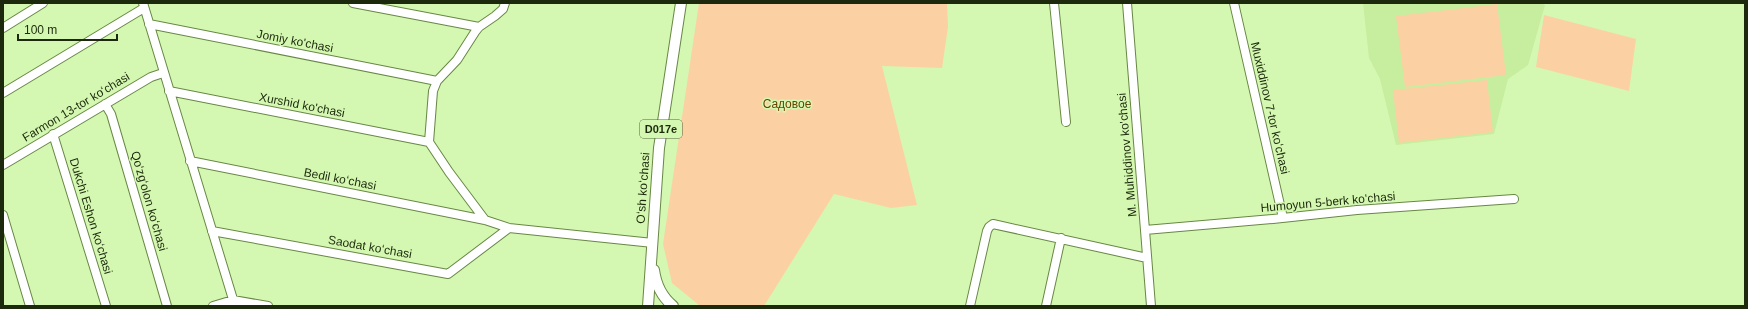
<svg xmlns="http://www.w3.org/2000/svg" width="1748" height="309" font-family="Helvetica,sans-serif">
  <rect width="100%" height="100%" fill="#d4f8b1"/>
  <path fill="#c7ed9f" d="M1363 3H1540L1545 5 1528 65 1508 79 1494 134 1396 145 1380 79 1369 58Z"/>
  <path fill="#fbd1a3" d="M699 3H947L948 27 942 68 882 66 917 205 891 208 834 194 764 306H700L672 283 663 244Z
    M1497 4 1506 75 1405 87 1396 16Z
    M1544 15 1636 39 1629 91 1536 67Z
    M1487 80 1493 132 1399 143 1393 90Z"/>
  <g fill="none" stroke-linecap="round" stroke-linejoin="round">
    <defs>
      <path id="minor" d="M143 3 235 306
        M353 3 479 27
        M1054 3 1066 122
        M1127 3 1151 306
        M1234 3 1283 218
        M149 24 437 81
        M3 28 43 3
        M169 91 429 142
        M3 93 144 8
        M105 104 111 114 167 306
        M53 134 106 306
        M190 161 485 220 509 228 653 243
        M3 165 151 77 163 73
        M3 215 30 306
        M485 220 449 172 429 142 433 91 437 81 457 60 475 32 479 27 495 16 503 9 505 3
        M1145 230 1273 219 1357 210 1514 199
        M212 231 448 274 509 228
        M213 306 233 300 268 306
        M970 306 987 231 989 227 993 224 1147 258
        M1046 306 1061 238"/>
      <path id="major" d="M654 270C656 285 662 297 673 306
        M648 306 659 148 681 3"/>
    </defs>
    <use href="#minor" stroke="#688745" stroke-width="10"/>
    <use href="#major" stroke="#688745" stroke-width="12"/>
    <use href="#minor" stroke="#fff" stroke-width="8"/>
    <use href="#major" stroke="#fff" stroke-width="10"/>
  </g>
  <g text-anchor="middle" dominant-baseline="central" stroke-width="3" stroke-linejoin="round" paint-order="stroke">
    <rect fill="#d4f8b1" stroke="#53673e" stroke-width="1" x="640" y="120" width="42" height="18" rx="3"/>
    <g font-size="11" font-weight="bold" fill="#1c290d">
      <text x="661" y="129">D017e</text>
    </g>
    <g font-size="12" fill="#1c290d" stroke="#d4f8b1">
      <text transform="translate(295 41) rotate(11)">Jomiy ko'chasi</text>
      <text transform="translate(302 105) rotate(11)">Xurshid ko'chasi</text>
      <text transform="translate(76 107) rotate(-31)">Farmon 13-tor koʻchasi</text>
      <text transform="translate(1270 108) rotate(77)">Muxiddinov 7-tor koʻchasi</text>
      <text transform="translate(1127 155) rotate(-95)">M. Muhiddinov ko'chasi</text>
      <text transform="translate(340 179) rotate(11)">Bedil koʻchasi</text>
      <text transform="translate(643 188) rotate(-86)">Oʻsh koʻchasi</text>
      <text transform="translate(149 201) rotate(74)">Qoʻzgʻolon koʻchasi</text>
      <text transform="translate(1328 202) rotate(-5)">Humoyun 5-berk koʻchasi</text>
      <text transform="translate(91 216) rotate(73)">Dukchi Eshon koʻchasi</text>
      <text transform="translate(370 247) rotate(10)">Saodat koʻchasi</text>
    </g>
    <g font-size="12" fill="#6c4200" stroke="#d4f8b1">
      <text x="787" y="104">Садовое</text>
    </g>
  </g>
  <rect width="1748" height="309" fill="none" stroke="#1c290d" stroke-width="8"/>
  <path d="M18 34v6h99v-6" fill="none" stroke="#1c290d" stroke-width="2"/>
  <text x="24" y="34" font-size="12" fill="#1c290d" stroke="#d4f8b1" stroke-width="3" paint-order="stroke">100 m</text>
</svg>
